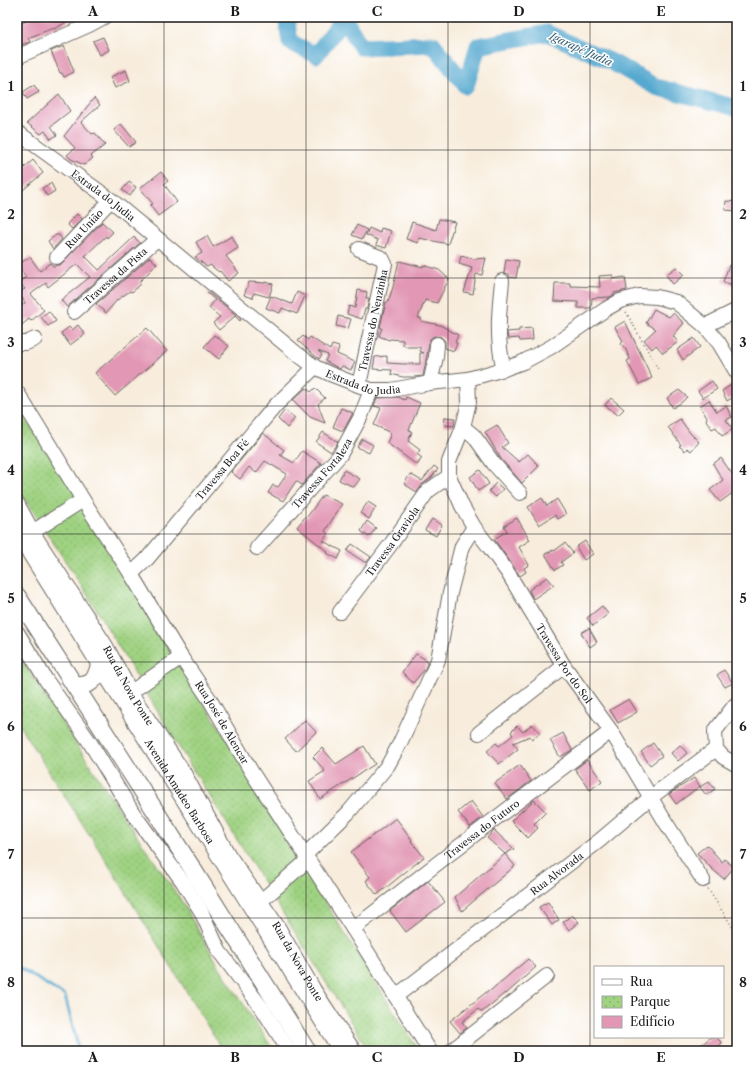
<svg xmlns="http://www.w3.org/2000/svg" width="754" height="1068" font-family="'Libre Caslon Text',serif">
  <defs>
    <pattern id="park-dots" width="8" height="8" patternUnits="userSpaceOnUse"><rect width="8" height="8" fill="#9fd281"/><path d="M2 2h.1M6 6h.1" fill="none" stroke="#88b46f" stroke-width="1.8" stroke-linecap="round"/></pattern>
  </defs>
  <rect width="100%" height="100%" fill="#fff"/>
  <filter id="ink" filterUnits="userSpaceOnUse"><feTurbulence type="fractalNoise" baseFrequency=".025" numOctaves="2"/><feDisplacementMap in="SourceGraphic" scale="8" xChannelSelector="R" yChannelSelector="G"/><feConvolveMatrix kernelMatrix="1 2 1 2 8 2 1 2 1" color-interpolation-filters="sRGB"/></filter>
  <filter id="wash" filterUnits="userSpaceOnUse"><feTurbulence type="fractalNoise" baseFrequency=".012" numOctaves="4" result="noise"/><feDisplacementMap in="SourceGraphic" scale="16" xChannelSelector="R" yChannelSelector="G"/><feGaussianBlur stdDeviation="0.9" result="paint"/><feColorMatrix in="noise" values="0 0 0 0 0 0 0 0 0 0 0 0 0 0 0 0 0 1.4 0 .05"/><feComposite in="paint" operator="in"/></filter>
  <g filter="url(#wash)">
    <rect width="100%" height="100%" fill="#f8eddd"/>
    <path fill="url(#park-dots)" stroke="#5e774e" d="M17 406 70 485 185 675 260 789 328 907 419 1051H369L184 755 88 596 17 487Z
      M17 653 122 814 179 897 220 968 274 1051H223L105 859 17 722Z"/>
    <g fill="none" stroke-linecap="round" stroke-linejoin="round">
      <path stroke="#54a8cf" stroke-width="3" d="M17 966 65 996 79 1051"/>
      <path stroke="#54a8cf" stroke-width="17" d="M286 17 290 42 316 55 344 18 361 47 433 44 466 86 478 46 547 33 612 62 656 87 737 108"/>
    </g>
    <g id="blocks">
      <path fill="#e297b4" d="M34 17H76L54 29 53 28 28 38 30 42 17 46V26Z
        M103 37 109 50 100 55 93 41Z
        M64 46 74 72 64 77 62 73H60L51 51Z
        M126 70 130 81 115 88 110 77Z
        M34 85 39 92 27 99 23 92Z
        M59 94 70 111 51 126 57 135 51 139 45 131 41 134 27 123Z
        M94 98 100 105 81 122 92 134 95 133 105 145 91 156 93 158 84 165 71 159 67 155 75 148 64 136Z
        M121 124 136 142 129 147 114 130Z
        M33 160 43 173 23 190 17 184V174Z
        M161 172 168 181 164 184 177 202 158 216 150 205 153 204 140 188Z
        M129 182 136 187 130 196 122 190Z
        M51 183 55 191 47 196 42 188Z
        M726 201 737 202 736 211 725 210Z
        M77 214 82 219 72 229 67 224Z
        M439 219 455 222 448 244 419 238 418 243 406 239 412 222 436 230Z
        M102 222 113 232 107 238 106 236 85 256 99 270 134 237 140 243 67 307 61 300 90 277 77 264 48 287 46 283 31 294 44 310 31 321 29 319 17 329V309L25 303 19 292 25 289 19 282 26 277 17 265 30 257 40 271 50 263 54 267 56 265H60Z
        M357 225 367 230 362 239 352 235Z
        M369 228 380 233 381 228 391 231 386 248 376 245 378 240 366 235Z
        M56 235H59L62 239 53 249 48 241Z
        M207 236 213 247 232 236 238 248 226 256 239 273 228 281 220 271 219 272 210 265 207 267 195 257 202 253 196 242Z
        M461 256 474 259 486 258 482 275 476 274 473 294 464 292 472 268 459 264Z
        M150 257 157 264 139 282 141 284 132 292 130 291 117 300 106 313 96 304Z
        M506 259 519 261 516 278 509 277V274L504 273Z
        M399 261 423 267V265L439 270 449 279 437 303 425 300 418 318H421V321L440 325 458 335 455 342 457 343 454 351 445 348V341L441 337 434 336 430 339 423 376 414 377H403L391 374 392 370 373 369 375 357 387 356V363L403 364H420V353H424L420 351V347H407L403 345V340L390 339 389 340 379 336 382 328 380 327 386 302H388L393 287Z
        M729 265 737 267V286L723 282Z
        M676 267 684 275 673 284 666 275Z
        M613 275V279L625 277 627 290 614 293V294L610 297 592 298 591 308H578V302L554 301 555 283H570V286L600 287 599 276Z
        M249 282 265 283V282L273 284 269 297 254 293 253 298 244 295Z
        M358 290 367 292 366 298H369L367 309H365L362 319 347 314 349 306 355 308Z
        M208 292 241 319 240 321 235 316 219 330 213 323 220 317 209 308 215 300 207 293Z
        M297 292 305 296 297 314 282 308 280 313 266 308 271 296 292 304Z
        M654 309 669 317 673 313 684 323 673 336 678 342 663 353 656 345 652 349 644 340 656 329 646 323Z
        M49 311 56 321 48 326 41 317Z
        M338 316 351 319 348 329 336 326Z
        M625 321 652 378 639 384 627 361 630 359 625 348 621 344 623 341 615 327Z
        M78 325 85 334 70 345 61 333 69 327 72 330Z
        M147 328 167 351 115 396 95 373Z
        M532 328 533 340 520 341 519 338 508 339 507 332 519 331V329Z
        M214 335 229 346 219 359 204 347Z
        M303 336 308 340 310 337 330 350 332 345 339 347 337 354 355 362 351 370 342 366 340 369 325 361 328 355 318 351 322 355 319 359 298 341Z
        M694 338 700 347 683 360 677 350Z
        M712 381 717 389 703 398 698 391Z
        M731 385 737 395 727 401 722 391Z
        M306 388 311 392 315 388 325 398 318 404 325 423 310 417 293 400Z
        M679 390 687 397 682 402 673 408 667 398Z
        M398 397 405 400 406 397 420 403 409 430 412 432 408 441 420 450 417 454 422 458 417 465 387 443 391 433 374 425 381 408 374 406 377 398Z
        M611 398 624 409 618 415 605 405Z
        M709 400 717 412 726 406 732 417 726 420 733 429 722 436 716 427 712 429 706 420 707 418 700 406Z
        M341 408 353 413 343 431 333 427Z
        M285 410 295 418 287 428 278 419Z
        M445 417 455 418 454 426 444 425Z
        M680 419 690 433 699 442 691 451 687 448 685 451 679 446 681 445 668 427Z
        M497 425 508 443 502 447 519 462 528 454 539 466 522 483 501 459 485 432Z
        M323 432 338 442 331 452 316 442Z
        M263 433 284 450 280 455 294 463 302 451 321 463 302 485 296 481 283 501 268 493 273 485 278 487 287 474 265 461 256 473 249 467 240 479 231 472Z
        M362 439 373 445 369 453 357 447Z
        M721 458 732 474 737 470V490L720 502 710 490 723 480 713 464Z
        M434 466 438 469 432 477 423 484 417 492 404 484 410 474 422 481Z
        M344 470 360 479 354 487 339 480Z
        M480 470 489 484 478 491 470 477Z
        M496 483 503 489 496 497 489 491Z
        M323 495 342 504 325 531 328 534 323 541 342 551 338 559 327 553 328 552 297 527 306 516 307 517Z
        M542 498 547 506 557 499 566 514 558 519 555 515 539 525 528 507Z
        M368 502 376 507 369 519 360 513Z
        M517 518 530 540 519 547 529 565 524 568 526 572 520 576 494 539 507 531 504 526Z
        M432 519 442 525 436 536 425 530Z
        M367 521 376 528 369 537 361 531Z
        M585 541 593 554 584 560 576 547Z
        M565 543 573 553 561 562 563 565 555 570 545 554 553 550 554 551Z
        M352 544 371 557 366 563 347 551Z
        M547 577 554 585 533 599 529 590Z
        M602 606 608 614 593 626 587 618Z
        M589 628 597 642 590 647 581 633Z
        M416 654 428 661 425 669 413 683 402 672Z
        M724 670 733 683 725 687 717 675Z
        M629 699 637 712 618 723 610 710Z
        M305 720 316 732 296 751 285 739Z
        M532 724 540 733 532 739 530 736 513 743 518 749 499 764 487 751 496 743 499 746 513 735 511 732 517 726 523 732Z
        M563 733 572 750 560 757 550 740Z
        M653 743 662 756 650 765 641 752Z
        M680 745 687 753 678 761 671 753Z
        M364 746 375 764 320 799 309 781 325 771 313 757 322 748 336 764Z
        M587 760 602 781 590 790 575 769Z
        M520 765 531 781 507 799 495 783Z
        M694 778 700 786 676 804 669 794Z
        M709 781 715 789 706 795 700 787Z
        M534 800 546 812 534 824 538 828 528 838 511 821Z
        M471 801 483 817 470 827 458 812Z
        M396 818 412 840 411 841 424 857 377 895 366 881 370 877 351 852Z
        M494 830 514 849 505 854 487 838Z
        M707 845 722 862 724 859 734 867 724 879 711 868 697 853Z
        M505 854 515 866 462 911 455 897Z
        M428 881 445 902 406 932 390 911Z
        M548 902 559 920 552 925 539 907Z
        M572 915 579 922 569 930 563 922Z
        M528 959 536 967 506 994 505 993 482 1012 478 1009 462 1022 467 1028 460 1033 450 1021 489 990 490 991Z
        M711 1037H716L722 1043 714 1051H694Z"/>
    </g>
  </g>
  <g filter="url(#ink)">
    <use href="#blocks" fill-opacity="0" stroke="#696560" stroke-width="1"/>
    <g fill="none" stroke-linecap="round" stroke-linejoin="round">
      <defs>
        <g id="minor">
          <path d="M17 57 89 25 104 17"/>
          <path id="s1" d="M17 132 111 200 296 353 315 367 330 374 371 390H391L430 383 468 379 504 369 523 362 551 347 606 309 620 301 639 296 657 297 676 302 705 326 719 343 737 373"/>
          <path id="s2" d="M57 257 111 200"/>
          <path d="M502 281C499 310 496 341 504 369"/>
          <path id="s3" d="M74 312 157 239"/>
          <path d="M705 326 737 310"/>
          <path d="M17 343H26L35 339"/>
          <path id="s4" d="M468 379 469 402 463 427 449 462V476L462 506 474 527 490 548 508 573 564 666 611 731 666 823 703 880"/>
          <path d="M430 383 436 357 437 344"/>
          <path id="s5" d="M359 385 385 264 382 258 359 249"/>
          <path id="s6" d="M17 392 83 500 131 574 181 657 210 700 251 771 353 929 430 1051"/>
          <path d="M463 427 474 436 494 464 520 493"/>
          <path id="s7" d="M17 503 35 536 106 646 134 698 184 773 228 854 278 927 314 990 354 1051"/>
          <path d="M26 536 83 500"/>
          <path id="s8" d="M257 548 340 455 361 416 371 390"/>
          <path id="s9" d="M131 574 147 559 275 406 315 367"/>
          <path id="s10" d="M340 612 391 544 428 491 449 476"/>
          <path d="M17 632 46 680 89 741 133 813 183 882 201 911 219 951 262 1008 289 1051"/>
          <path d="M124 697 181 657"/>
          <path d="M735 705 715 731 716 749 723 757 737 765"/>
          <path d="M479 733 564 666"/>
          <path d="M305 855 348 813 388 765 400 743 438 660 450 593 462 546 474 527"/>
          <path d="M254 907 308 860"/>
          <path id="s11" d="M353 929 479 831 611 731"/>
          <path id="s12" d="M396 996 599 841 651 797 716 749"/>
          <path d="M451 1051 547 976"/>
        </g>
        <g id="major">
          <path id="s13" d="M17 531 342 1051"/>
          <path d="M17 596 192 868 307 1051"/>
          <path d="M75 686C93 685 95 681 100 664"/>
        </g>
      </defs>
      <use href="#minor" stroke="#696560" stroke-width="16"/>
      <use href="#major" stroke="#696560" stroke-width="19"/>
      <path stroke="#696560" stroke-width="1.5" stroke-dasharray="1 3" stroke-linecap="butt" d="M626 312 658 369
        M708 889 737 934"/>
      <use href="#minor" stroke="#fff" stroke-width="14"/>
      <use href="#major" stroke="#fff" stroke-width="17"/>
    </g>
  </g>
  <path fill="none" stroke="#1c1c1c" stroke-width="1" stroke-opacity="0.55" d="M164 17V1051M306 17V1051M448 17V1051M590 17V1051M17 150H737M17 278H737M17 406H737M17 534H737M17 662H737M17 790H737M17 918H737"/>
  <g text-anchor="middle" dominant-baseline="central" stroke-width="3" stroke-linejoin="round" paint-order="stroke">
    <g font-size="10" fill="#1c1c1c" stroke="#fff">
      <text stroke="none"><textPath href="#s1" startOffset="107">Estrada do Judia</textPath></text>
      <text stroke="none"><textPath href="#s2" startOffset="39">Rua União</textPath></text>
      <text stroke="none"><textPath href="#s3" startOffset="55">Travessa da Pista</textPath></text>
      <text stroke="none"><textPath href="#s5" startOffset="66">Travessa do Nenzinha</textPath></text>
      <text stroke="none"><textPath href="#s1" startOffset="431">Estrada do Judia</textPath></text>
      <text stroke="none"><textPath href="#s9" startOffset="139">Travessa Boa Fé</textPath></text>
      <text stroke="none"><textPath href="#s8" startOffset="99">Travessa Fortaleza</textPath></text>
      <text stroke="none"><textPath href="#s10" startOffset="88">Travessa Graviola</textPath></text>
      <text stroke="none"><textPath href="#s4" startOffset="321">Travessa Por do Sol</textPath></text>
      <text stroke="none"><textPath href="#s7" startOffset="214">Rua da Nova Ponte</textPath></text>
      <text stroke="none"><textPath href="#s6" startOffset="389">Rua José de Alencar</textPath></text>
      <text stroke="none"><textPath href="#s13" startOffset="307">Avenida Amadeo Barbosa</textPath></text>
      <text stroke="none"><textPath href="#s11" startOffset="163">Travessa do Futuro</textPath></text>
      <text stroke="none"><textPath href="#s12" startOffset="202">Rua Alvorada</textPath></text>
      <text stroke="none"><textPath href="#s7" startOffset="538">Rua da Nova Ponte</textPath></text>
    </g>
    <g font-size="11" font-style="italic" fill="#386276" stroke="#fff">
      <text transform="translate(581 49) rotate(24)">Igarapé Judia</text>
    </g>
  </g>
  <rect width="754" height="1068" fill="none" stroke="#fff" stroke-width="44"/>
  <rect x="594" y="966" width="130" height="72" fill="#ffffff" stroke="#a4a4a4"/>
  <rect x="602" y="979" width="20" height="6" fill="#ffffff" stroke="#a4a4a4"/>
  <text x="630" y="986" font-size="12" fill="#1c1c1c">Rua</text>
  <rect x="602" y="996" width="20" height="12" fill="url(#park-dots)" stroke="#a4a4a4"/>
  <text x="630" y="1006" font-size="12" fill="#1c1c1c">Parque</text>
  <rect x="602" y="1016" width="20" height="12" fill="#e297b4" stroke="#a4a4a4"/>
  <text x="630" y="1026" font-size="12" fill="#1c1c1c">Edifício</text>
  <rect x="22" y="22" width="710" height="1024" fill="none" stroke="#1c1c1c" stroke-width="1.5"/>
  <g font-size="13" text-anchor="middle" font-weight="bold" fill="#1c1c1c">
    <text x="93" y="16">A</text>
    <text x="235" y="16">B</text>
    <text x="377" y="16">C</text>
    <text x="519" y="16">D</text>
    <text x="661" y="16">E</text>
    <text x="11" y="91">1</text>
    <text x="743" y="91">1</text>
    <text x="11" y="219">2</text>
    <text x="743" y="219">2</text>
    <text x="11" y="347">3</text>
    <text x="743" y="347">3</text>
    <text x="11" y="475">4</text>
    <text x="743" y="475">4</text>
    <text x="11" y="603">5</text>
    <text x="743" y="603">5</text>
    <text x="11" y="731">6</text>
    <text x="743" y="731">6</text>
    <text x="11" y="859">7</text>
    <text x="743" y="859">7</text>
    <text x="11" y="987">8</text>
    <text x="743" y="987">8</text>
    <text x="93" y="1062">A</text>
    <text x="235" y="1062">B</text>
    <text x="377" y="1062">C</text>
    <text x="519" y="1062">D</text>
    <text x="661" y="1062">E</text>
  </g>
</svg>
